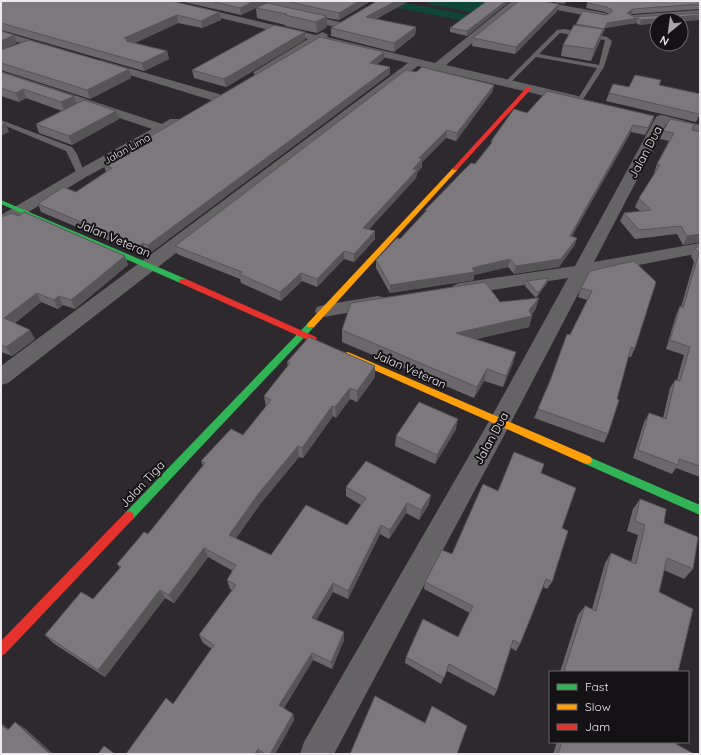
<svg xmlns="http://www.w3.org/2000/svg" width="701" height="755" font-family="Quicksand,sans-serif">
  <rect width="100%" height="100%" fill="#2d292e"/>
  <path fill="#0e4738" d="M429 1H497L471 12 432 5 428 3Z
    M406 3 468 15 461 20 398 8Z"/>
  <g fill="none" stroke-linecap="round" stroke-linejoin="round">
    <path fill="#666366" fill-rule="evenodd" d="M565 29 607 37 612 41 604 67 582 101 577 100 597 68 536 57 509 84H505V82L557 30ZM560 33 605 40 599 65 539 54Z
      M1 120 72 147 77 154 85 174 84 176H78L66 151 1 124Z"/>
    <path fill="#666366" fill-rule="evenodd" d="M155 1H172L316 35 323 32 328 35 327 37 435 63 512 1H523L446 65 578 96 580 99 578 102 574 103 418 66 8 383 1 385V366L408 63 319 42 259 76 255 75 253 73 255 71 308 39 157 3Z
      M526 1H540L605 13 610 16 605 19 530 5 527 4Z
      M700 10V16L632 21 627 18 632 15Z
      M305 14 344 23 345 25 340 28 301 19 300 17 301 15Z
      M1 31 58 48 59 50 54 53 1 37Z
      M101 60 222 95 224 98 222 101H214L97 65 95 63 97 61Z
      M1 71 162 124 170 119H180L182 122 169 132 86 177 7 225 1 227V215L76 171 152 129 1 78Z
      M662 115 700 125V133L666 124 594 262 700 243V253L588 275 508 428 334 754H300L304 742 492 416 568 278 460 295 454 293 451 289 454 285 460 283 575 266 655 119 657 116Z
      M378 296 385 298 387 302 385 306 324 317 317 315 315 311 317 307 324 305Z"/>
    <path fill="#30b455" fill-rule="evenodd" d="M1 200 186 279 187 281 183 283H180L1 204Z
      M311 322 314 323 315 325 314 327 133 519 129 521 125 519 124 516 125 513 308 323Z
      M587 456 700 505V515L583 463 582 460 583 457Z"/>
    <path fill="#ff9f0a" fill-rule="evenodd" d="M453 168 458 169 314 327H308L307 325 308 323Z
      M348 352 591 457 592 460 591 463 587 464 583 463 345 357 344 355 345 353Z"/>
    <path fill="#e5322d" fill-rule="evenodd" d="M527 87 532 88 457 170H453V168Z
      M180 279H186L316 337 317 339 313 342 310 341 180 283 179 281Z
      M129 511 133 513 134 516 133 519 5 654 1 656V641L125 513Z"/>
  </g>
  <path fill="#6b676c" d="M1 1 219 12 221 20 202 28 178 23 134 43 167 51 169 59 144 71 1 30Z
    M179 1H371L339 20 327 18V27L317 33 285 26V25L257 18 256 8 241 15Z
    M409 1 376 19 416 27 415 35 394 52 331 36V28Z
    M412 1H422L420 2Z
    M487 1H510L467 36 450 32V28Z
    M548 1H567L564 4Z
    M700 1V9L632 14 630 15 634 17 700 20 681 21V20L640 25 636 23 605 28 602 35V34L600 41 591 61 561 56 563 45 576 24 606 15 609 14 605 12 586 8 587 3Z
    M557 11 515 54 472 46 473 38Z
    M305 40 226 87 194 78 192 70Z
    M1 50 129 69 131 78 90 99 1 70Z
    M384 59 377 64 390 74 150 253 145 251 141 254 41 212 38 204 76 192 106 172 104 166Z
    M1 72 74 96 76 104 116 111 119 119 72 145 39 133 36 124 62 111 26 98 19 102 1 96Z
    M416 72 494 85 492 92 456 141 446 138 422 162V167L417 173 416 178 369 229 375 239 354 262 344 259 317 287 302 281 281 301 241 283 240 279 177 254 175 246Z
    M659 85 700 94V114L696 122 606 101 609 93 629 87Z
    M527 113 654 116 652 123 645 135 631 132 572 236 577 238 574 246 559 267 514 274 508 267 474 275V280L390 293 376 268V260L400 239 425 212V210L475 164 491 144V141Z
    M692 130 700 242 683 245 677 234 635 239 620 221 624 213 640 211 635 207 639 198 655 173H654L657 164 669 141 660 139 663 131Z
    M1 217 125 256 128 265 75 309 63 305 58 309 41 302 15 323 35 339 12 356 1 352Z
    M700 246V477L676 468 672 474 633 458 644 422 649 413 663 418 670 388 675 380H677L684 355 666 349 676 315 680 306 681 307 694 262 691 256 695 248Z
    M590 271 635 348 631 357H628L608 434 604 443 534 418 538 409 570 335 587 300 578 297 581 288Z
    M549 278 547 283 536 298 525 286 527 281Z
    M539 298 535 310 532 314V316L529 327 476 339 513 363 503 387 484 381 474 398 342 342V330L500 302Z
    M287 362 375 377 357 402 350 399 336 418 333 416 303 458 299 457 261 503 236 538 271 555 347 525 361 505 346 496V487L429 504 419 520 406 513 389 539 380 534 348 599 333 592 316 620 344 640 332 669 313 660 284 708 293 714 294 720 275 754H126L173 704 212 649 203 643 199 635 232 590 230 589 227 580 233 571 208 557 174 603 165 598 105 677 53 643 45 635 93 599 120 568 117 564 148 534 203 466 201 461 243 435 266 407 264 396 288 367Z
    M456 429 435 464 395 446 396 436Z
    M541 473 562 528 552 582 547 589 543 587 520 644 516 651 511 648 497 690 494 696 447 671 441 684 405 663 406 657 458 637 470 613 424 589 425 582 452 554Z
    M640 499 664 523 693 569 684 579 664 570 659 592 678 672H560L578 615 585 606 592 609 605 563 611 553 631 562 638 535 627 531 633 509Z
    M557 742H677L676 744 694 754H553Z"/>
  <path fill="#575458" d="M254 1H268V5L258 7 241 15 240 8Z
    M359 1H371L339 20V13Z
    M396 1H409L366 24V17Z
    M506 1H510L467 36V31Z
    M559 4 557 11 515 54 516 47Z
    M633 9 632 14 626 19 627 13Z
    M219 12 221 20 202 28 201 21Z
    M177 15 178 23 131 45 128 50 124 38Z
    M700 15V20L681 21V20H657V23L640 25 641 20Z
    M327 16V27L317 33 316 22Z
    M638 18 636 23 605 28 602 35 607 23Z
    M416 27 415 35 394 52V43Z
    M603 29 600 41 591 61 594 49Z
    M305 32V40L226 87 224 79Z
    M14 35 17 43 1 50V41Z
    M167 51 169 59 144 71 142 63Z
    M384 52V59L370 70V63Z
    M390 67V74L150 253 148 245Z
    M129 69 131 78 90 99 87 90Z
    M494 85 492 92 456 141 457 133Z
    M23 89 26 98 19 102 16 93Z
    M74 96 77 105 64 111 61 102Z
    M116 111 119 119 72 145 69 136Z
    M654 116 652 123 645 135 648 128Z
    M6 123 9 132 1 136V125Z
    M633 125 631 132 568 243 570 236Z
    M447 130 446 138 422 162V167L417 173 416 178 363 236V228L413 169 419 158Z
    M375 231V239L354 262V254Z
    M700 234V242L683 245 687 236Z
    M577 238 574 246 559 267 514 274 516 266Z
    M143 243 145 251 141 254 139 246Z
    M344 251V259L317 287V279Z
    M125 256 128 265 75 309 71 300Z
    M510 259 508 267 474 275V280L390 293V285L472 268Z
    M301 273 302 281 281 301 280 292Z
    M549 278 547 283 536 298 538 293Z
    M37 293 41 302 9 327 4 318Z
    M59 296 63 305 58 309 54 300Z
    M539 298 535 310 530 317 532 316 529 327 455 344 456 333 529 310Z
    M30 330 35 339 12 356 6 347Z
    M516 352 513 363 503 387 506 376Z
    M375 366V377L357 402V391Z
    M487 369 484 381 474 398 477 387Z
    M350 388V399L336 418 335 407Z
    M332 406 333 416 303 458 302 448Z
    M458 419 456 429 435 464 437 455Z
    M298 446 299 457 261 503 232 544 229 535 259 493Z
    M431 495 429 504 419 520 421 510Z
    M407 503 406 513 389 539 390 530Z
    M381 525 380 534 348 599V591Z
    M204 548 208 557 174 603 169 595Z
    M333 583V592L313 626 312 618Z
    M160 590 165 598 105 677 98 670Z
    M344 632V640L332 669 331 662Z
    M312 653 313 660 281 712 279 705Z
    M293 714 294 720 275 754H270Z
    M15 722 26 729 53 754H50Z
    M1 723 19 737 8 730 1 725Z
    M258 749 260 754H255Z"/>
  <path fill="#7c787d" stroke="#575458" d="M1 1H172L219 12 201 21 177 15 124 38 129 40 126 41 167 51 142 63 1 23Z
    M211 1H254L240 8Z
    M286 1H359L339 13Z
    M377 1H396L366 17 416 27 394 43 331 28Z
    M487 1H506L467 31 450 28Z
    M519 1H542L559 4 516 47 473 38Z
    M588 1H700V4L633 9 627 13 634 17 700 13V15L641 20 638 18 607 23 604 29 576 24 583 11 606 15 612 12V10L607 7 587 3Z
    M267 3 327 16 316 22 285 15 287 14 256 8Z
    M274 25 305 32 224 79 192 70Z
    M574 25 603 29 594 49 563 45Z
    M1 31 14 35 1 41Z
    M320 37 384 52 370 63 390 67 148 245 143 243 139 246 38 204 63 187 76 192 112 168 104 166 134 146Z
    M29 40 129 69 87 90 1 63V50Z
    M422 67 494 85 457 133 447 130 419 158 422 159 413 169 417 170 363 228 375 231 354 254 344 251 317 279 301 273 280 292 239 274 242 272 175 246 406 70 416 72Z
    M1 72 74 96 61 102 23 89 16 93 1 88Z
    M635 75 661 80 659 85 700 94V113L699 114 609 93 613 84 629 87Z
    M547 91 654 116 648 128 633 125 570 236 577 238 561 259 516 266 510 259 472 268 475 272 390 285 376 260 397 238 400 239 427 210H425L471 163 475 164 493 141H491L514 109 527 113Z
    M84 100 116 111 69 136 36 124Z
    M670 119 694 124 692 130 700 132V234L687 236 681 226 639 230 624 213 651 210 639 198 660 165 657 164 674 133 663 131Z
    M1 121 6 123 1 125Z
    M24 212 125 256 71 300 59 296 54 300 37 293 4 318 30 330 6 347 1 345V217L12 213 19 216Z
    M700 246V466L679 459 678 465 638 450 649 413 666 419 675 380 680 381 690 347 670 340 680 306 683 308 699 253 695 248Z
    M634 261 656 282 635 348 631 347 617 399 619 400 608 434 538 409 550 381 567 334 570 335 592 291 581 288 590 271Z
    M549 278 538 293 527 281Z
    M485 282 500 302 539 298 529 310 532 316 456 333 516 352 506 376 487 369 477 387 342 330 351 303Z
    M309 337 375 366 357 391 350 388 335 407 332 406 302 448 298 446 259 493 229 535 271 555 306 505 347 525 366 498 346 487 366 461 431 495 421 510 407 503 390 530 381 525 348 591 333 583 312 618 344 632 331 662 312 653 279 705 293 714 270 754H265L258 749 255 754H126L166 698 173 704 214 645 199 635 236 585 227 580 236 565 204 548 169 595 160 590 98 670 45 635 81 592 93 599 121 567 117 564 144 532 148 534 205 463 201 461 231 429 243 435 271 400 264 396 290 363 287 362Z
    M419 402 458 419 437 455 396 436Z
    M514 452 544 464 541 473 576 488 562 528 568 531 552 582 546 579 520 644 513 640 497 690 449 664 444 678 406 657 423 619 458 637 473 606 425 582 442 550 452 554 483 484 498 491Z
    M640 499 666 509 664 523 698 537 693 569 667 558 659 592 693 609 678 672H566L564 671 585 606 596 611 611 553 636 564 645 525 635 521Z
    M375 696 425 723 432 706 467 726 457 754H350Z
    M15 722 50 754H1V725L8 730Z
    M562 742H677L676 744 694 754H558Z
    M104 746 115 754H98Z"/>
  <g text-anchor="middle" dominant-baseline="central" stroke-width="4" stroke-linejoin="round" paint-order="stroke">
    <g font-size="10" fill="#ede8ed" stroke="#151215">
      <text transform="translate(127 149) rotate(-29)">Jalan Lima</text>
    </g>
    <g font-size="12" fill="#ede8ed" stroke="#151215">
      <text transform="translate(645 152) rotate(-62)">Jalan Dua</text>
      <text transform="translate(114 238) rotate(23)">Jalan Veteran</text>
      <text transform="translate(410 369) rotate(24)">Jalan Veteran</text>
      <text transform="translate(491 438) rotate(-61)">Jalan Dua</text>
      <text transform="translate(142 484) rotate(-47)">Jalan Tiga</text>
    </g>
  </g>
  <rect width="701" height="755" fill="none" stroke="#ede8ed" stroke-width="4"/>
  <rect x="549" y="671" width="140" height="72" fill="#151215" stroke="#6b686b"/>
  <rect x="557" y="684" width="20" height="6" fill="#30b455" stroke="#6b686b"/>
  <text x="585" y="691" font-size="12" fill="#ede8ed">Fast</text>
  <rect x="557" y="704" width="20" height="6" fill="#ff9f0a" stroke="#6b686b"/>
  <text x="585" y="711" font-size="12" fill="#ede8ed">Slow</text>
  <rect x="557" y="724" width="20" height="6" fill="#e5322d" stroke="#6b686b"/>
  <text x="585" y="731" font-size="12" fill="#ede8ed">Jam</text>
  <g transform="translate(669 32) rotate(209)"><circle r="19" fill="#151215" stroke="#6b686b"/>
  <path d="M0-3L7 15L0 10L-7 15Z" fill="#aaa5aa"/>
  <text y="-6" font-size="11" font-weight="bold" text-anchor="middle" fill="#ede8ed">N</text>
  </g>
</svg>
